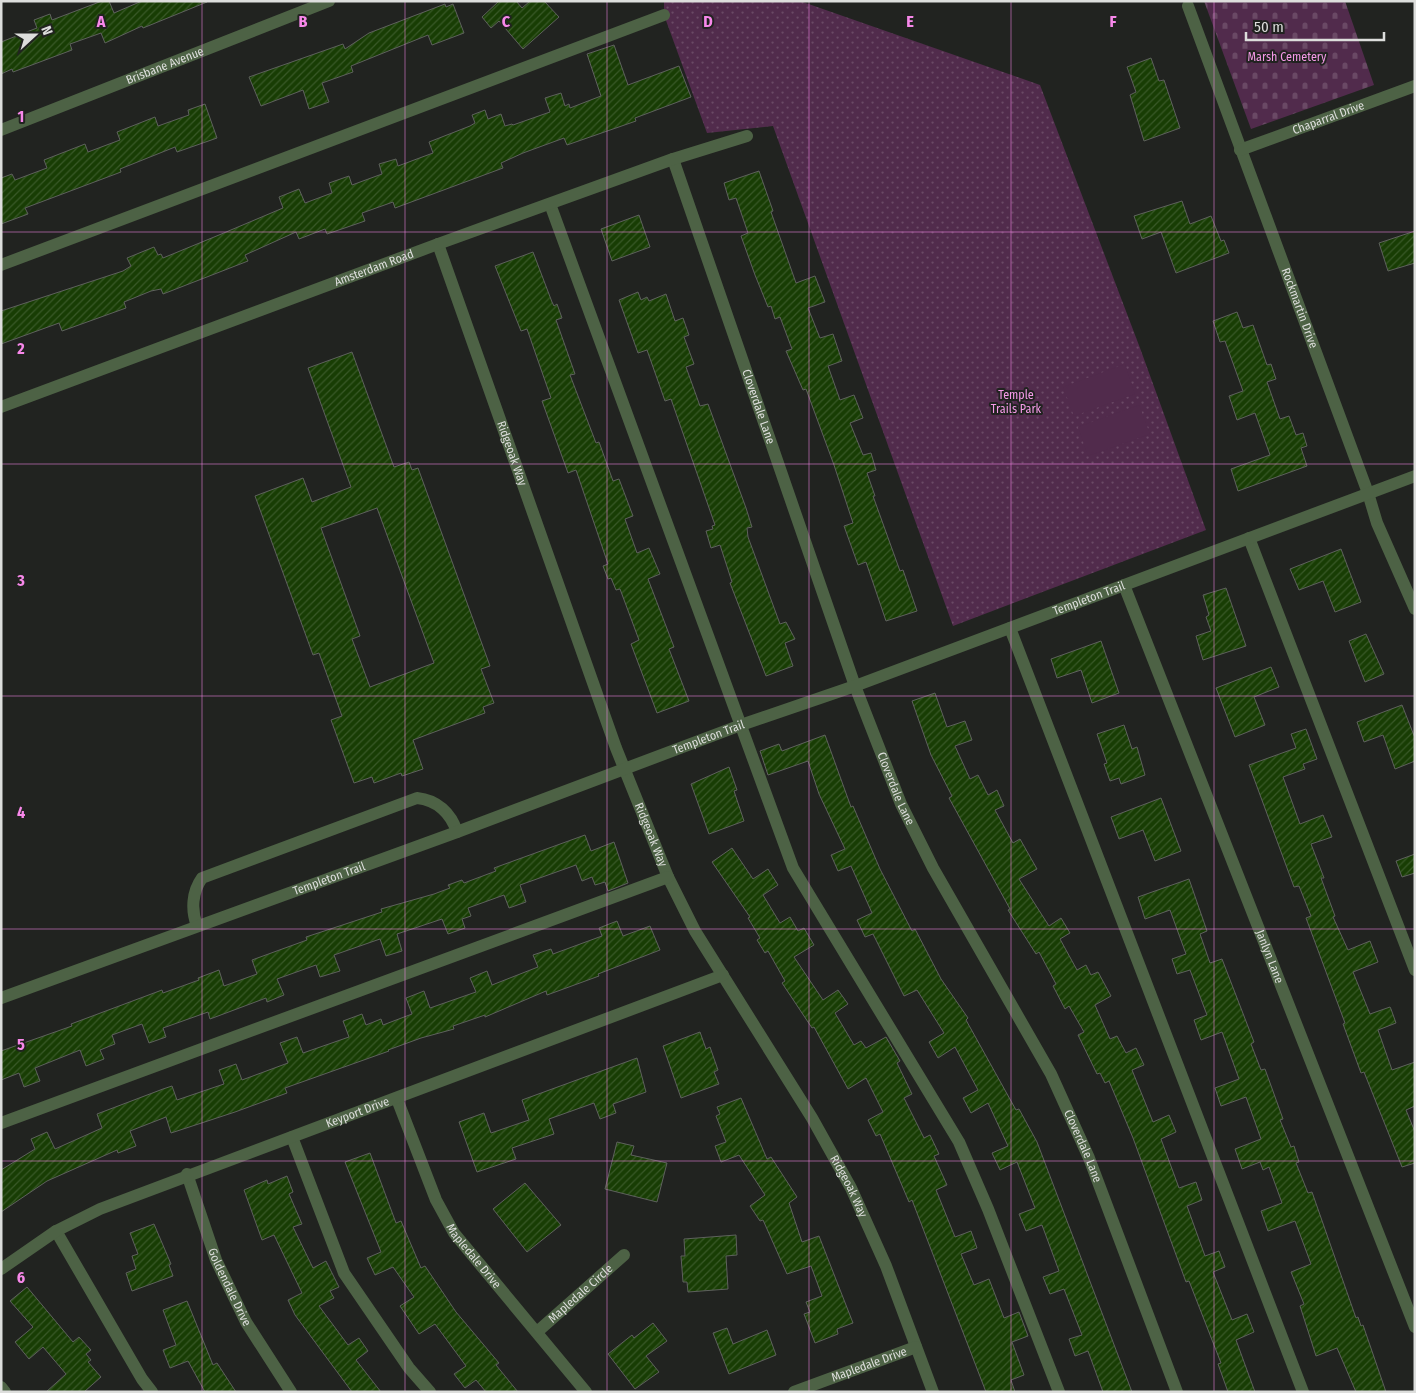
<svg xmlns="http://www.w3.org/2000/svg" width="1416" height="1393" font-family="'Fira Sans Condensed',sans-serif">
  <defs>
    <pattern id="green-dots" width="8" height="8" patternUnits="userSpaceOnUse" patternTransform="scale(1.25)"><rect width="8" height="8" fill="#512b4c"/><path d="M2 2h.1M6 6h.1" fill="none" stroke="#6a4965" stroke-width="1.8" stroke-linecap="round"/></pattern>
    <pattern id="cemetery-stones" width="16" height="16" patternUnits="userSpaceOnUse" patternTransform="scale(1.25)"><rect width="16" height="16" fill="#512b4c"/><path d="M2 7V4a2 2 0 0 1 4 0v3zM10 15v-3a2 2 0 0 1 4 0v3z" fill="#6a4965"/></pattern>
    <pattern id="building-hatch" width="6" height="6" patternUnits="userSpaceOnUse" patternTransform="scale(1.25)"><rect width="6" height="6" fill="#183d04"/><path d="M-1 1l2-2M0 6l6-6M5 7l2-2" fill="none" stroke="#395928"/></pattern>
  </defs>
  <rect width="100%" height="100%" fill="#212320"/>
  <path fill="url(#green-dots)" d="M664 1H800L1040 85 1140 348 1206 530 953 626 773 126 707 133 664 15Z"/>
  <path fill="url(#cemetery-stones)" d="M1204 1H1345L1374 85 1251 129Z"/>
  <path fill="#512b4c" d="M1125 364 1135 394 1074 416 1063 387Z
    M1139 405 1150 434 1088 456 1078 427Z"/>
  <path fill="url(#building-hatch)" stroke="#5e615d" fill-rule="evenodd" d="M102 1H109L114 13 142 1 207 2 143 28 142 26 105 43 101 33 70 44 72 50 13 72 12 69 1 74V42L37 28 34 20 50 14 52 20Z
    M499 1H516L522 8 530 1H544L559 17 523 49 499 21 491 28 482 17Z
    M445 4 446 7 453 4 464 33 432 45 428 35 351 66 353 72 322 83 329 102 309 109 303 90 261 106 249 77 343 44 345 49 369 33Z
    M614 45 628 85 679 66 691 97 635 118 636 121 567 145 564 138 523 153 501 163 503 168 395 208 393 202 362 213 365 221 327 234 325 229 299 239 296 232 245 255 248 261 163 294 161 289 151 291 124 302 126 308 62 331 59 323 1 344V311L123 271 131 266 127 258 154 247 158 255 161 254 163 258 219 235 283 208 279 197 299 189 305 203 332 193 329 183 349 176 352 185 382 174 379 164 396 159 398 166 433 153 429 142 470 126 475 123 472 115 485 110 488 119 501 114 505 126 512 124 513 125 550 112 545 98 561 93 565 106 569 104 570 108 601 96 587 54Z
    M1151 58 1159 81 1164 80 1180 128 1144 141 1130 95 1136 92 1127 67Z
    M205 104 217 138 177 152 175 147 120 169 121 172 25 208 28 214 1 224V178L12 174 15 180 47 168 44 160 85 144 88 152 120 140 117 132 155 117 158 126 189 115 188 110Z
    M759 171 773 211 771 212 796 283 815 276 825 302 808 308 820 338 833 334 842 361 828 366 840 400 854 395 863 418 850 423 863 455 871 453 876 470 867 473 875 496H873L900 571 903 570 917 611 886 621 866 562 858 565 844 526 853 523 834 465 806 389 803 390 786 351 792 349 780 317 775 319 771 306 768 307 755 275 741 236 748 233 736 198 729 200 724 183Z
    M1182 201 1190 224 1211 216 1221 241 1224 240 1229 253 1176 273 1161 232 1142 239 1134 216Z
    M639 215 650 247 612 261 601 229Z
    M1415 231V263L1388 271 1379 243Z
    M533 252 552 302 554 306 557 304 562 318 556 320 575 374 570 375 596 443 599 442 613 481 619 479 633 516 625 519 637 553 649 548 660 574 648 579 674 647 669 649 689 701 657 713 631 644 639 640 620 589 616 590 611 578 608 579 603 566 608 564 576 470 568 473 542 401 551 398 527 329 521 331 495 266Z
    M638 292 641 300 647 297 649 301 666 294 675 321 683 318 689 335 684 337 694 364 686 367 700 406 708 404 746 508 752 527 747 528 748 537 780 624 786 622 795 639 785 643 793 666 766 676 730 583 732 582 720 545 711 548 706 531 713 529 712 526 715 525 671 399 665 401 647 350 638 353 619 300Z
    M1237 312 1243 328 1253 325 1267 365 1271 364 1276 379 1267 382 1280 419 1289 416 1296 435 1303 433 1307 446 1301 448 1307 466 1238 491 1231 469 1270 455 1255 413 1237 420 1229 396 1243 391 1225 341 1220 342 1213 321Z
    M352 352 394 467 409 462 412 470 418 468 490 666 481 669 494 703 483 707 485 713 413 740 423 769 402 776 401 773 374 783 372 777 354 783 331 720 342 716 319 653 313 655 255 496 303 478 312 502 351 487 308 368ZM377 508 434 663 370 687 352 639 360 636 321 528Z
    M1341 549 1361 602 1335 612 1323 581 1299 590 1290 569Z
    M1226 588 1246 646 1203 660 1196 636 1211 631 1206 617 1209 615 1203 595Z
    M1366 634 1384 674 1365 682 1349 641Z
    M1101 641 1119 693 1092 703 1081 670 1057 678 1051 659Z
    M1271 667 1279 687 1254 697 1265 725 1235 737 1216 688Z
    M935 693 947 727 965 721 972 740 955 746 970 779 978 775 988 795 997 790 1004 806 995 810 1013 843 1020 839 1037 869 1019 879 1049 926 1061 918 1070 933 1060 939 1077 970 1086 965 1091 975 1098 972 1111 996 1095 1005 1110 1039 1117 1036 1126 1053 1136 1048 1144 1065 1132 1070 1153 1122 1169 1115 1176 1132 1161 1139 1179 1188 1196 1182 1202 1200 1187 1206 1205 1256 1219 1251 1225 1267 1213 1272 1232 1320 1247 1314 1254 1332 1236 1340 1255 1392H1228L1218 1364 1221 1363 1189 1281 1186 1282 1133 1138 1109 1081 1105 1083 1100 1073 1097 1074 1078 1035 1084 1032 1069 1006 1065 1009 1053 986 1056 984 1039 952 1036 954 1008 910 1010 909 949 798 952 796 931 755 912 701Z
    M1402 705 1415 738V761L1395 769 1383 735 1364 742 1357 722Z
    M1124 725 1132 749 1137 747 1145 775 1121 784 1119 778 1110 781 1104 764 1107 763 1097 734Z
    M1306 729 1317 759 1303 764 1305 769 1283 777 1300 824 1323 815 1332 837 1311 844 1324 878H1321L1335 916 1333 917 1348 950 1370 941 1378 962 1353 972 1370 1014 1390 1007 1391 1009 1396 1023 1378 1030 1392 1070 1415 1062V1106L1406 1110 1415 1132V1163L1402 1167 1364 1072 1361 1073 1343 1024 1345 1023 1306 918 1311 916 1299 886 1294 887 1249 765 1296 748 1291 734Z
    M825 735 851 807 853 806 880 869 912 931 915 929 941 979 968 1018 966 1020 1016 1110 1019 1109 1037 1142 1132 1392H1103L1088 1351 1075 1356 1069 1339 1082 1335 1064 1289 1050 1294 1043 1277 1059 1271 1042 1225 1026 1231 1019 1214 1035 1208 1017 1162 1000 1170 992 1153 1008 1146 988 1103 971 1113 963 1098 978 1090 955 1047 938 1058 929 1042 944 1033 917 990 904 996 873 934 865 937 857 920 872 913 851 866 838 871 831 855 845 849 819 794 808 761 768 775 760 751 779 744 782 751Z
    M729 767 737 790 734 791 744 821 709 834 691 784Z
    M1161 798 1181 851 1155 861 1143 830 1119 839 1111 817Z
    M585 835 591 851 614 842 628 883 608 891 605 882 595 885 592 877 582 881 576 865 520 885 526 902 509 908 504 895 468 908 471 916 462 919 465 928 448 934 442 919 397 934 402 951 386 956 380 939 334 955 340 971 320 977 316 965 277 979 284 995 267 1002 266 998 210 1019 208 1012 163 1028 166 1037 149 1043 142 1024 112 1035 115 1044 100 1050 104 1059 86 1066 80 1050 35 1068 40 1081 24 1087 19 1073 1 1080V1051L72 1026 71 1024 162 990 163 993 199 980 198 978 219 970 224 986 257 974 252 960 307 940 306 937 382 912 381 909 434 894 450 888 448 885 462 880 464 883 496 871 494 868Z
    M732 848 753 879 768 869 778 885 763 895 780 923 790 917 798 931 804 928 814 945 794 957 823 1000 838 990 848 1004 835 1013 854 1045 861 1041 866 1048 886 1037 900 1061 897 1063 912 1094 904 1098 924 1138 930 1135 939 1154 934 1156 947 1185 936 1190 955 1237 971 1231 977 1248 961 1254 974 1285 989 1279 1004 1318 1019 1312 1028 1336 1012 1342 1024 1375 1011 1380 1015 1392H986L912 1200 909 1202 880 1134 876 1136 868 1120 883 1112 866 1078 848 1089 814 1027 812 1028 782 983 785 981 768 951 765 953 757 940 760 938 748 918 750 917 712 862Z
    M1415 854V873L1402 877 1396 861Z
    M1189 879 1207 931 1200 934 1210 963 1222 959 1254 1042 1251 1044 1261 1070 1265 1069 1283 1119 1280 1120 1291 1147 1294 1146 1299 1162 1296 1163 1308 1193 1312 1192 1356 1318 1358 1317 1361 1326 1363 1325 1386 1392H1356L1337 1348 1316 1356 1300 1306 1304 1304 1291 1272 1311 1264 1295 1221 1268 1231 1261 1211 1282 1203 1269 1167 1263 1170 1260 1162 1242 1169 1235 1149 1261 1139 1246 1097 1221 1106 1215 1088 1239 1079 1222 1032 1201 1040 1194 1020 1207 1015 1190 970 1177 974 1172 959 1186 954 1170 910 1145 919 1138 897Z
    M617 921 623 936 650 926 660 950 598 974 599 976 547 995 546 991 485 1017V1015L453 1026 454 1029 421 1038 388 1050 389 1051 285 1088 287 1093 235 1112 171 1133 166 1117 130 1131 136 1146 118 1153 117 1150 47 1181 1 1212V1170L35 1149 31 1139 47 1132 55 1149 102 1128 97 1114 163 1089 172 1086 177 1100 224 1084 219 1070 236 1064 242 1080 288 1063 280 1043 297 1037 303 1053 349 1037 343 1021 362 1014 366 1025 381 1019 383 1025 412 1014 406 998 424 991 430 1008 476 992 470 978 487 971 492 985 538 967 533 955 551 949 553 954 602 936 599 928Z
    M700 1032 706 1049 710 1047 718 1070 714 1072 719 1084 681 1098 663 1046Z
    M637 1058 646 1092 613 1104 616 1113 600 1119 594 1103 549 1119 554 1134 512 1148 516 1159 477 1172 459 1122 484 1113 491 1133 529 1120 522 1100Z
    M741 1098 767 1159 771 1157 797 1197 789 1203 802 1242 819 1236 853 1323 837 1329 838 1334 815 1343 804 1314 810 1312 806 1302 822 1296 811 1266 787 1274 763 1220 760 1221 750 1206 765 1195 739 1155 721 1162 715 1146 726 1142 716 1116 720 1114 717 1107Z
    M617 1142 634 1146 631 1155 667 1163 657 1202 605 1189Z
    M370 1153 396 1223 401 1221 421 1268 425 1266 456 1312 499 1363 496 1365 518 1392H486L476 1380 465 1388 454 1374 466 1366 435 1324 419 1334 400 1306 414 1297 393 1267 375 1275 367 1258 381 1252 345 1162Z
    M287 1176 293 1192 289 1194 302 1224 293 1227 313 1268 326 1261 339 1287 330 1291 334 1298 319 1306 348 1345 359 1338 368 1351 356 1360 381 1392H352L295 1315 288 1300 302 1293 274 1235 262 1240 244 1190 267 1180 268 1184Z
    M525 1183 561 1225 527 1252 493 1209Z
    M154 1224 171 1264 169 1265 173 1276 132 1291 126 1273 136 1269 132 1256 138 1254 130 1233Z
    M736 1235 737 1255 726 1256 728 1289 688 1292 687 1282H683L681 1256H685L684 1239Z
    M27 1287 73 1342 79 1337 91 1350 86 1354 91 1360 88 1362 101 1377 84 1392H46L66 1374 43 1347 29 1359 15 1342 33 1327 10 1301Z
    M187 1301 213 1365 217 1363 236 1392H205L188 1361 170 1368 163 1350 176 1345 163 1310Z
    M653 1323 667 1341 646 1356 659 1372 635 1389 608 1354 632 1335 634 1338Z
    M727 1328 733 1344 767 1330 776 1355 729 1374 713 1333Z"/>
  <g fill="none" stroke-linecap="round" stroke-linejoin="round">
    <g stroke="#4d6245" stroke-width="12">
      <path id="s1" d="M1188 6 1368 493 1377 523 1415 609"/>
      <path id="s2" d="M1 130 329 1"/>
      <path id="s3" d="M1240 150 1415 86"/>
      <path id="s4" d="M673 159 855 686 901 804 933 868 1051 1074 1089 1158 1177 1392"/>
      <path d="M550 204 793 868 959 1142 988 1209 1059 1392"/>
      <path id="s5" d="M438 244 616 748 668 877 695 931 812 1118 851 1188 886 1266 933 1392"/>
      <path d="M1 265 664 15"/>
      <path id="s6" d="M1 407 438 244 673 159 747 136"/>
      <path d="M1249 538 1415 970"/>
      <path id="s7" d="M1124 585 1415 1327"/>
      <path d="M1010 628 1303 1392"/>
      <path d="M197 926C191 910 192 892 202 878L417 798C437 800 451 813 457 832"/>
      <path id="s8" d="M1 998 457 832 741 725 855 686 1415 476"/>
      <path id="s9" d="M397 1099 436 1200 454 1233 586 1392"/>
      <path d="M1 1123 668 877"/>
      <path d="M292 1137 344 1273 409 1368 430 1392"/>
      <path id="s10" d="M187 1174 216 1260 246 1322 291 1392"/>
      <path d="M56 1231 142 1379 152 1392"/>
      <path id="s11" d="M1 1269 56 1231 100 1209 723 975"/>
      <path id="s12" d="M537 1332 624 1255"/>
      <path d="M1 1387 5 1392"/>
      <path id="s13" d="M794 1392 916 1347"/>
    </g>
  </g>
  <path fill="none" stroke="#f888ea" stroke-width="1" stroke-opacity="0.55" d="M202 1V1392M405 1V1392M607 1V1392M809 1V1392M1011 1V1392M1214 1V1392M1 232H1415M1 464H1415M1 696H1415M1 929H1415M1 1161H1415"/>
  <g text-anchor="middle" dominant-baseline="central" stroke-width="4" stroke-linejoin="round" paint-order="stroke">
    <g font-size="12" fill="#f59ae8" stroke="#212320">
      <text x="1287" y="57">Marsh Cemetery</text>
      <text x="1016" y="395">Temple<tspan x="1016" dy="14">Trails Park</tspan></text>
    </g>
    <g font-size="12" fill="#dddedc" stroke="#212320">
      <text stroke="none"><textPath href="#s2" startOffset="176">Brisbane Avenue</textPath></text>
      <text stroke="none"><textPath href="#s3" startOffset="94">Chaparral Drive</textPath></text>
      <text stroke="none"><textPath href="#s6" startOffset="398">Amsterdam Road</textPath></text>
      <text stroke="none"><textPath href="#s1" startOffset="322">Rockmartin Drive</textPath></text>
      <text stroke="none"><textPath href="#s4" startOffset="262">Cloverdale Lane</textPath></text>
      <text stroke="none"><textPath href="#s5" startOffset="222">Ridgeoak Way</textPath></text>
      <text stroke="none"><textPath href="#s8" startOffset="1159">Templeton Trail</textPath></text>
      <text stroke="none"><textPath href="#s8" startOffset="754">Templeton Trail</textPath></text>
      <text stroke="none"><textPath href="#s4" startOffset="668">Cloverdale Lane</textPath></text>
      <text stroke="none"><textPath href="#s5" startOffset="628">Ridgeoak Way</textPath></text>
      <text stroke="none"><textPath href="#s8" startOffset="349">Templeton Trail</textPath></text>
      <text stroke="none"><textPath href="#s7" startOffset="399">Janlyn Lane</textPath></text>
      <text stroke="none"><textPath href="#s11" startOffset="391">Keyport Drive</textPath></text>
      <text stroke="none"><textPath href="#s4" startOffset="1072">Cloverdale Lane</textPath></text>
      <text stroke="none"><textPath href="#s5" startOffset="1032">Ridgeoak Way</textPath></text>
      <text stroke="none"><textPath href="#s9" startOffset="176">Mapledale Drive</textPath></text>
      <text stroke="none"><textPath href="#s10" startOffset="121">Goldendale Drive</textPath></text>
      <text stroke="none"><textPath href="#s12" startOffset="58">Mapledale Circle</textPath></text>
      <text stroke="none"><textPath href="#s13" startOffset="80">Mapledale Drive</textPath></text>
    </g>
  </g>
  <g font-size="16" text-anchor="middle" font-weight="bold" fill="#f888ea" stroke="#212320" stroke-width="4" stroke-linejoin="round" paint-order="stroke">
    <text x="101" y="27">A</text>
    <text x="303" y="27">B</text>
    <text x="506" y="27">C</text>
    <text x="708" y="27">D</text>
    <text x="910" y="27">E</text>
    <text x="1113" y="27">F</text>
    <text x="21" y="122">1</text>
    <text x="21" y="354">2</text>
    <text x="21" y="586">3</text>
    <text x="21" y="818">4</text>
    <text x="21" y="1050">5</text>
    <text x="21" y="1283">6</text>
  </g>
  <rect width="1416" height="1393" fill="none" stroke="#dddedc" stroke-width="5"/>
  <g transform="translate(35 35) rotate(69)" stroke="#212320" stroke-width="4" paint-order="stroke">
  <path d="M0-4L9 19L0 12L-9 19Z" fill="#dddedc"/>
  <text y="-8" font-size="14" font-weight="bold" text-anchor="middle" fill="#dddedc">N</text>
  </g>
  <path d="M1246 32v8h138v-8" fill="none" stroke="#dddedc" stroke-width="2.5"/>
  <text x="1254" y="32" font-size="15" fill="#dddedc" stroke="#212320" stroke-width="4" paint-order="stroke">50 m</text>
</svg>
